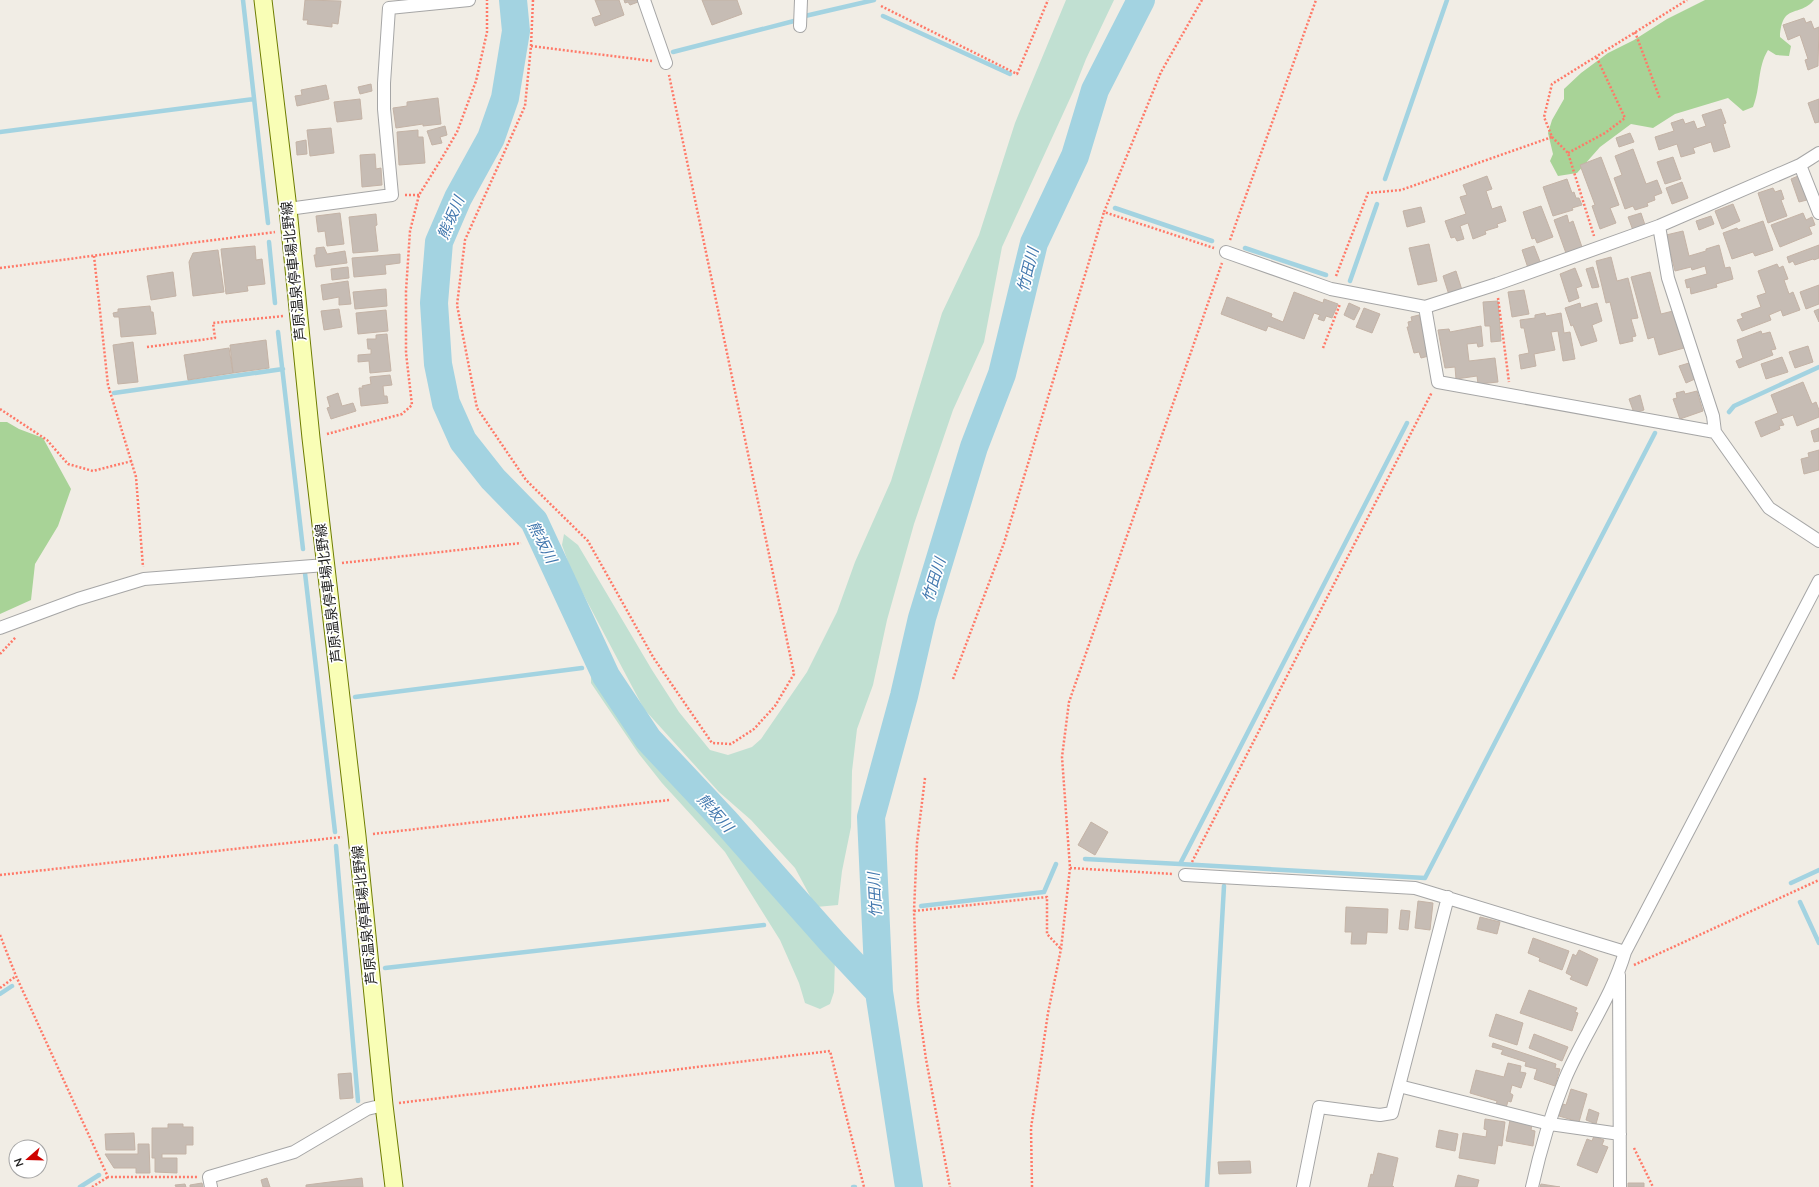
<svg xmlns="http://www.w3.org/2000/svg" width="1819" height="1187" font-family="'Nunito Sans','Noto Sans JP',sans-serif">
  <rect width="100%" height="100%" fill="#f1ede5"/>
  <path fill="#a8d397" d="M1705 0H1814C1799 18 1782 2 1780 37L1791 46 1789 56 1776 55 1768 50C1757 68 1761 87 1753 107L1743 111 1728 98 1675 114 1653 128 1631 124 1600 147 1577 173 1558 176 1550 161 1553 154 1548 133 1552 120 1564 99V89L1581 73 1608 53 1634 40 1667 19Z
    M0 422H7L19 429 43 438 71 489 58 526 35 564 31 600 0 614Z"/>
  <path fill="#c1e0d2" d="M1066 0H1114L1086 59 1073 92 1002 247 984 342 953 410 914 524 887 620 873 685 857 729 852 771 851 827 842 871 838 905 816 907 795 868 751 820 719 792 644 709 572 573 562 545 564 534 578 545 652 670 679 712 710 750 728 755 752 747 761 739 807 672 837 612 855 562 891 481 942 313 979 235 1015 123Z
    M591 670 596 672 607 684 628 721 666 770 743 852 780 898 826 946 835 959 834 992 830 1004 820 1009 805 1003 799 983 780 940 725 852 662 783 639 754 591 683Z"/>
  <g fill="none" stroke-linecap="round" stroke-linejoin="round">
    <path stroke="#a3d3e1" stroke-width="4.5" d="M243 0 268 223
      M805 16 874 0
      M883 16 1010 74
      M673 52 794 21
      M0 132 254 99
      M1385 179 1447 0
      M1115 208 1212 241
      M269 242 275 303
      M1245 248 1326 275
      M1350 281 1377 204
      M278 332 303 549
      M114 393 283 369
      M1729 412 1734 406 1819 367
      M305 573 335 832
      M355 697 582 668
      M336 846 358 1101
      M1085 859 1180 864 1407 423
      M1180 864 1425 878 1655 433
      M1791 883 1819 870
      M1800 902 1819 943
      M921 906 1044 892 1056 864
      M385 968 764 925
      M0 994 12 986
      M80 1187 99 1175
      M853 1187H855
      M1207 1187 1224 886"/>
    <path stroke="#a3d3e1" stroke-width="28" d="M513 0 516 31 505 98 491 138 458 198 439 242 434 303 438 364 446 403 463 441 493 479 534 521 606 676 648 739 725 821 833 943 879 992
      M909 1187 879 992 871 817 904 696 922 618 974 447 1002 374 1034 243 1075 156 1095 90 1141 0"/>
  </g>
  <path fill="#c6bcb4" stroke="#c4b3a6" d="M305 0 341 1 338 24 332 23V27L307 24 308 20H303Z
    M595 0H619L624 15 595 26 592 18 601 15Z
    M624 0H638V2L630 5 628 2 625 3Z
    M702 0H737L742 14 712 25Z
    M1804 18 1806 23 1811 21 1814 29 1819 27 1818 66 1808 70 1805 60 1808 59 1800 35 1788 40 1783 25Z
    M371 84 372 91 360 94 358 87Z
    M326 85 329 99 297 106 295 96 302 95 301 90Z
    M438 98 441 124 423 126V124L396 128 393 108 407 106V102Z
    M360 99 362 119 337 122 334 102Z
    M1819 99V122L1815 123 1808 103Z
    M1721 109 1726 123 1723 124 1730 147 1714 152 1711 142 1693 148 1695 153 1681 157 1677 144 1659 150 1655 137 1674 131 1671 123 1683 119 1685 124 1694 121 1697 129 1706 126 1702 115Z
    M445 126 447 135 440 137 442 143 432 145 427 131Z
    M331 128 334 153 310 156 307 130Z
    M418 130V137H423L425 163 399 165 397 132Z
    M1630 133 1634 142 1619 147 1616 138Z
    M306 140 307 154 297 155 296 142Z
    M1633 149 1646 184 1657 180 1662 193 1654 196 1655 200 1647 203 1648 206 1635 210 1633 206 1625 209 1614 178 1622 175 1615 156Z
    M375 154 376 169 381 168 382 185 362 187 360 155Z
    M1601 157 1619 205 1610 208 1616 223 1600 229 1592 206 1595 205 1580 165Z
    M1673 157 1681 179 1665 184 1657 162Z
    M1487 176 1492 189 1486 191 1492 209 1501 206 1506 221 1497 224 1498 227 1485 231 1486 234 1473 239 1468 223 1460 226 1464 239 1457 241 1455 237 1451 238 1445 221 1466 214 1460 197 1467 195 1463 185Z
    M1798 176 1807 200 1799 202 1791 179Z
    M1567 179 1572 193 1574 192 1576 198H1579L1582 205 1572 208 1573 210 1553 216 1543 187Z
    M1682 182 1688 198 1672 204 1666 188Z
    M1773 188 1775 192 1781 190 1784 199 1781 200 1787 216 1768 223 1758 193Z
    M1733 204 1740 221 1722 229 1715 211Z
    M1541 206 1553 237 1537 243 1535 238 1532 239 1523 212Z
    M1421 207 1425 222 1407 227 1403 211Z
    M340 213 344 244 327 246 325 231 318 232 316 216Z
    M1641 213 1646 228 1634 233 1628 217Z
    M1803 213 1806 220 1812 217 1815 225 1809 227 1812 234 1780 247 1771 225Z
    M376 214 377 225 375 226 378 251 353 253 349 217Z
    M1567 215 1569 223 1573 221 1583 250 1567 256 1554 220Z
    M1711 216 1714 224 1699 230 1696 221Z
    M1763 221 1773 250 1755 256 1753 252 1732 259 1723 233 1737 228 1738 230Z
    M1683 231 1689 256 1706 251V249L1719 245 1725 268 1730 267 1733 279 1716 284 1717 287 1691 294 1690 287 1687 288 1685 280 1707 274 1705 266 1692 270 1691 267 1675 271 1666 235Z
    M1429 244 1437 281 1418 285 1409 248Z
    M1819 245V258L1814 260 1813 259 1795 265 1793 261 1789 263 1787 257Z
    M255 246 256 260 262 259 265 284 247 286 248 291 226 294 221 249Z
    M1534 246 1541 264 1528 268 1522 250Z
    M324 247 327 254 345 251 347 263 316 267 314 255H316V248Z
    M218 250 224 292 193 296 189 262 193 253Z
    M400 254V263L385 265 386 274 354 277 352 258Z
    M1611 257 1617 281 1628 278 1638 318 1631 319 1636 336 1632 337 1633 341 1620 344 1610 302 1606 303 1596 261Z
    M1777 264 1779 268 1783 266 1788 279 1784 280 1789 294 1793 292 1800 310 1783 316 1781 310 1769 315 1771 320 1742 331 1737 320 1743 318 1741 314 1761 307 1757 296 1766 293 1758 271Z
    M348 267 349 278 332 280 331 269Z
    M1593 267 1599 287 1592 288 1586 269Z
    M1575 268 1582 286 1576 288 1579 298 1569 302 1560 274Z
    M1456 271 1462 290 1449 295 1443 276Z
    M173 272 176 296 151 300 147 276Z
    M1650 272 1661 314 1673 311 1684 348 1659 355 1654 337 1648 339 1631 277Z
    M348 281 351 304 339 305V297L323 300 321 285Z
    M1819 285V304L1806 309 1800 292Z
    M386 289 387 306 355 309 353 292Z
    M1524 290 1529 314 1512 317 1508 292Z
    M1294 292 1323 303 1324 299 1338 304 1332 318 1326 316 1324 321 1318 319 1320 315 1314 313 1304 339 1268 326 1266 331 1221 314 1227 297 1272 314 1271 317 1283 322Z
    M1498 301 1501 341 1491 342 1490 326H1485L1483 302Z
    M1349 303 1360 308 1354 320 1344 315Z
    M1580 303 1581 308 1597 303 1602 321 1592 325 1597 341 1581 346 1573 325 1571 326 1565 308Z
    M150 306 151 312H153L156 334 121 337 119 317H114L113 313 118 312V309Z
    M1364 308 1380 314 1372 333 1356 327Z
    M339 309 342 327 324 330 321 311Z
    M1819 309V322L1814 311Z
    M386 310 388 331 358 334 356 313Z
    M1545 313 1546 316 1561 313 1564 333 1570 332 1575 359 1563 361 1558 331 1551 332 1555 350 1534 354 1536 366 1521 369 1519 355 1529 353 1524 328H1521L1520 320 1535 318V315Z
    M1419 315 1429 356 1421 358 1419 352 1414 353 1407 327H1409L1408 322 1412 321 1411 317Z
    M1481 326 1483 346 1478 347 1477 343 1467 344 1469 361 1495 358 1498 382 1478 384 1477 376 1456 379 1455 367 1445 368 1438 330 1449 329 1450 332Z
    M1761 331 1762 334 1770 332 1776 349 1771 350 1773 355 1739 368 1736 361 1743 358 1737 340Z
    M387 334 391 371 370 373 369 361 358 362V355L371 354V349H368L367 339H376V335Z
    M266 340 269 368 233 373 230 345Z
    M133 342 138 382 118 384 113 345Z
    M1808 346 1813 362 1795 368 1789 352Z
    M229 348 233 373 188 380 184 355Z
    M1782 357 1788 372 1766 379 1761 364Z
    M1689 363 1695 379 1686 383 1679 366Z
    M390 375 392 385 383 386 384 396H387L388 403 361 406 359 388H363L362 386 371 384 370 377Z
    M1803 382 1812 404 1816 402 1819 410V417L1797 426 1793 415 1781 419 1784 425 1779 426 1780 429 1761 437 1755 422 1778 413 1771 395Z
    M1684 391 1685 394 1697 391 1703 411 1680 419 1673 399 1677 398 1676 393Z
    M338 393 342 406 353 403 356 411 331 419 327 408 330 407 327 397Z
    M1640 395 1644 410 1634 413 1629 399Z
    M1819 428V441L1814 442 1811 431Z
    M1819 450V470L1804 474 1801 459 1809 457 1808 453Z
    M1091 822 1108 832 1095 855 1078 845Z
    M1418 901 1433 903 1430 930 1415 928Z
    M1346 907 1388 909 1387 933 1367 932 1366 944H1351L1352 932H1345Z
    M1401 910 1410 911 1408 930 1399 929Z
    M1480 917 1500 922 1497 934 1477 929Z
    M1533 938 1569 951 1562 970 1539 961 1540 958 1528 953Z
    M1579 950 1598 959 1587 986 1570 979 1572 976 1566 973 1573 954 1576 956Z
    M1529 990 1577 1008 1575 1012 1578 1013 1572 1031 1520 1013Z
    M1496 1014 1523 1023 1517 1045 1489 1036Z
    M1534 1034 1568 1047 1562 1061 1529 1048Z
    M1493 1043 1556 1064 1555 1068 1560 1069 1555 1086 1534 1079 1537 1069 1525 1066 1526 1062 1501 1054 1503 1050 1492 1047Z
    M1508 1063 1521 1066 1520 1072 1526 1073 1521 1088 1512 1085 1510 1093 1513 1095 1511 1102 1508 1101 1506 1108 1496 1105 1497 1101 1470 1093 1476 1070 1504 1077Z
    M351 1073 353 1098 340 1099 338 1074Z
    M1571 1089 1587 1094 1579 1122 1559 1116 1563 1104 1566 1105Z
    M1589 1109 1599 1113 1596 1124 1586 1120Z
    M1485 1119 1505 1122 1502 1146 1498 1145 1495 1164 1459 1158 1463 1133 1486 1137 1487 1130 1484 1129Z
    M1510 1120 1532 1124 1531 1130 1535 1131 1533 1146 1506 1141Z
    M168 1124H183V1127H193V1145H186V1154H162V1158H177V1173L155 1172V1158H152V1128H168Z
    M1439 1130 1458 1134 1455 1151 1436 1147Z
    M134 1133 135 1150H106L105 1134Z
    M1594 1136 1604 1140 1602 1145 1608 1147 1597 1173 1577 1165 1587 1139 1592 1141Z
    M138 1144H149L150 1173H136V1168H114L105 1154H138Z
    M1378 1153 1398 1158 1392 1186 1394 1187H1368L1371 1174 1373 1175Z
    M1250 1161 1251 1173 1219 1174 1218 1162Z
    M1458 1175 1479 1180 1477 1187H1455Z
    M267 1178 270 1187H263L261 1180Z
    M362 1178 363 1187H306V1185Z
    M202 1183 203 1187H190V1185Z
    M1628 1183H1644V1187H1628Z
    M185 1184 186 1187H176L175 1185Z
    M1541 1184 1560 1187H1540Z"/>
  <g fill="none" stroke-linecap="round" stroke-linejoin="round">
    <defs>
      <path id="minor" d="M644 0 666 63
        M800 26 801 0
        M1800 165 1819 213
        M288 209 392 195 384 109V83L389 8 469 0
        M1659 226 1668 278 1713 416 1715 432
        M1226 252 1331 289 1425 307 1497 284 1659 226 1800 165 1819 153
        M1425 307 1438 382 1715 432 1769 508 1819 541
        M0 628 78 599 144 579 326 565
        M1185 875 1415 888 1625 952
        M1619 975 1620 1187
        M1399 1086 1550 1124 1620 1134
        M211 1187 209 1177 294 1152 367 1109 384 1105
        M1303 1187 1319 1107 1380 1115 1392 1113 1448 897
        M1532 1187C1540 1151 1551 1114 1565 1079 1583 1036 1612 997 1625 952L1819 581"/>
      <path id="secondary" d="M263 0 288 209 311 438 357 836 384 1105 394 1187"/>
    </defs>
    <use href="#minor" stroke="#a6a6a6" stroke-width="14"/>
    <use href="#secondary" stroke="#6e7d00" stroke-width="19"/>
    <path stroke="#ff7968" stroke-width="2.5" stroke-dasharray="2 2" stroke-linecap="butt" d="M533 0 531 46 525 106 465 240 457 305 477 408 526 480 588 541 653 657 712 743 731 744 754 729 775 706 794 674 669 75
      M1202 0 1161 72 1104 212 1214 248
      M881 6 1017 74 1048 0
      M1635 32 1660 99
      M531 46 652 61
      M1552 137 1568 153 1594 236
      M1568 153 1605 133 1625 118 1596 56
      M405 195H419
      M1230 240 1316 0
      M94 256 108 385 136 477 143 567
      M0 268 275 232
      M1336 276 1368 193 1401 190 1552 137 1544 117 1552 84 1687 0
      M1498 298 1509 382
      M147 347 215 338 213 323 284 316
      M1323 348 1340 304
      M0 409 47 440 68 464 93 471 132 461
      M327 434 402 414 412 405 406 353V291L410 231 419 195 442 158 457 132 476 81 487 32V0
      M342 563 521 543
      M0 654 16 637
      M953 679 1004 543 1104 212
      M925 778 917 843 914 911 918 1003 926 1059 950 1187
      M373 834 669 800
      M1192 862 1432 392
      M1070 868 1173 874
      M0 875 342 837
      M914 911 1047 897V934L1061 949
      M0 935 16 976 108 1177H197
      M1634 965 1819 880
      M0 988 16 976
      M399 1103 830 1051 864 1187
      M1634 1148 1653 1187
      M92 1187 108 1177
      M1032 1187 1031 1128 1048 1013 1061 949 1070 868 1062 757 1069 702 1222 263"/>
    <use href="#minor" stroke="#fff" stroke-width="12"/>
    <use href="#secondary" stroke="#f9feb6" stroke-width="17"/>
  </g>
  <g text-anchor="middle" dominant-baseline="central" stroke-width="3.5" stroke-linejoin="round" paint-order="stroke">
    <g font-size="14" fill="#1f1f1f" stroke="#fff">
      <text transform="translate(294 271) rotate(-96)">芦原温泉停車場北野線</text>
      <text transform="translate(329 593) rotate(-97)">芦原温泉停車場北野線</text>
      <text transform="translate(365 915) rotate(-96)">芦原温泉停車場北野線</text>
    </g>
    <g font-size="15" font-style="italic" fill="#4278ae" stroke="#fff">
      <text transform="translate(451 218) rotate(-67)">熊坂川</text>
      <text transform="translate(1028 270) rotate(-76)">竹田川</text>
      <text transform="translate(542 542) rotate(63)">熊坂川</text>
      <text transform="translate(934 580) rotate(-73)">竹田川</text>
      <text transform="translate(715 813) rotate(48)">熊坂川</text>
      <text transform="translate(875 895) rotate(-93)">竹田川</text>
    </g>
  </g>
  <g transform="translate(28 1159) rotate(250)"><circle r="19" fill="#ffffff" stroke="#a5a5a5"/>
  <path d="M0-3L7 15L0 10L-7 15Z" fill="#cf0200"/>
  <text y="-6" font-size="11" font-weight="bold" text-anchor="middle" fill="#1f1f1f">N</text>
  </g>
</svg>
